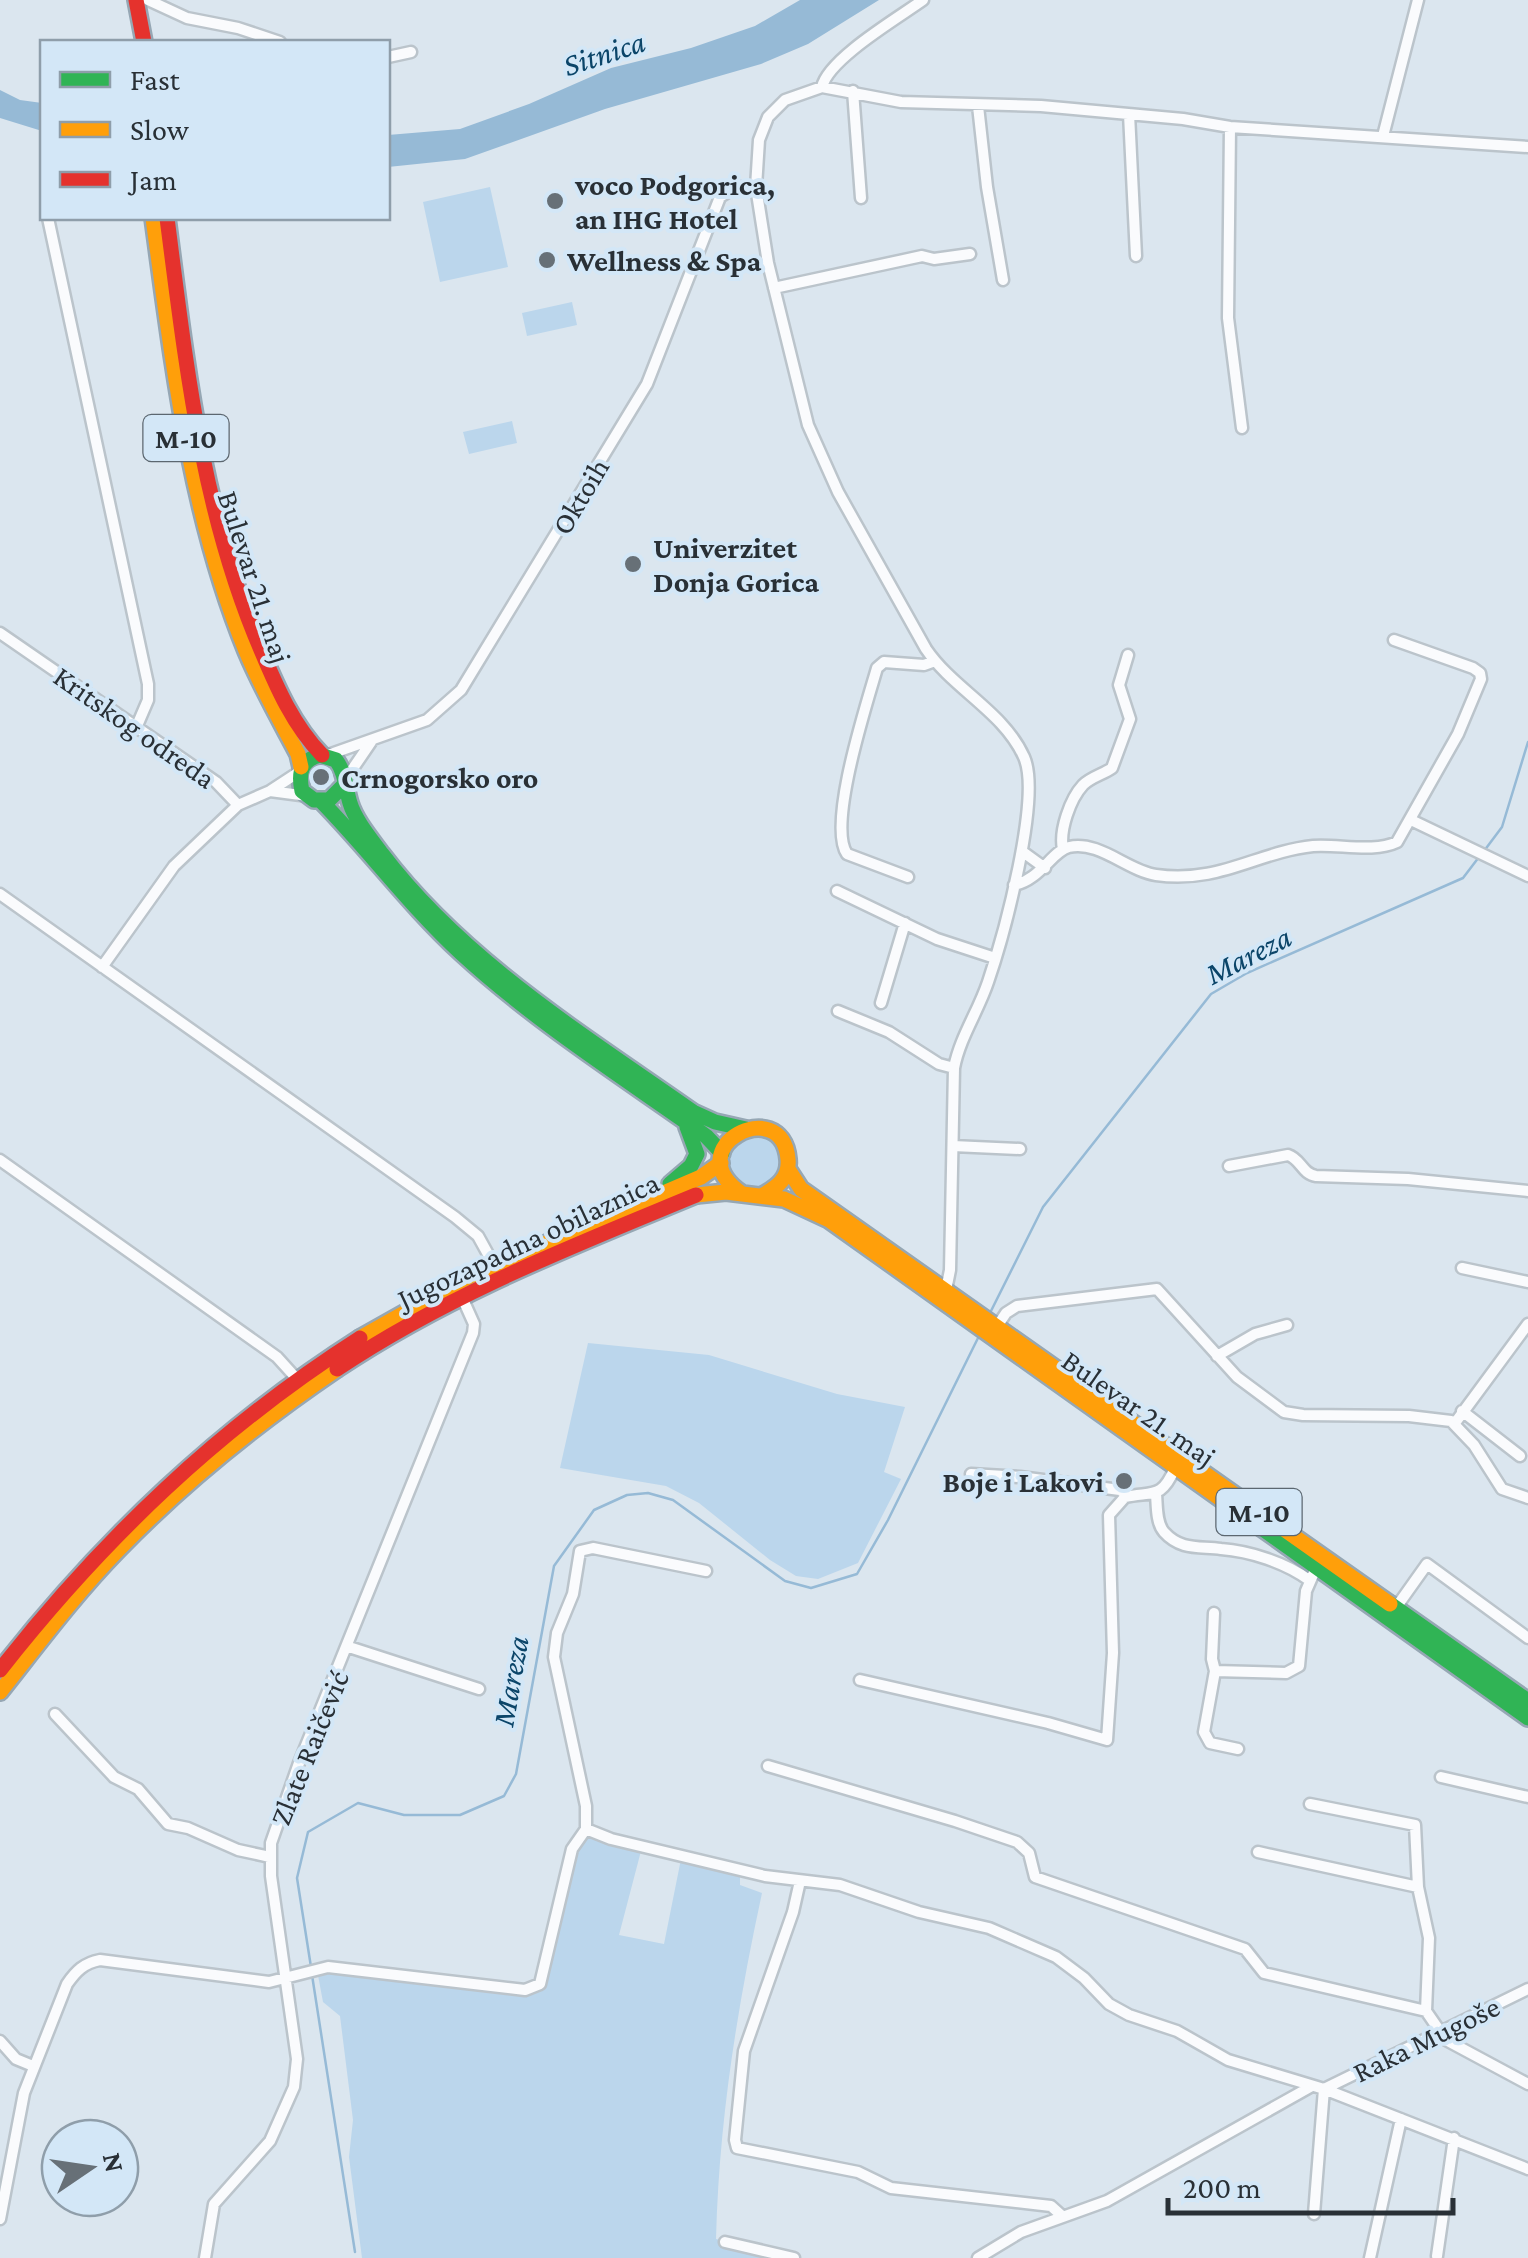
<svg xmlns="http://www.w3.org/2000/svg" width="1528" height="2258" font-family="'Crimson Pro',serif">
  <rect width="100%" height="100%" fill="#dbe6ef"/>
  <path fill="#bbd6ec" d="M490 187 508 267 440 282 423 202Z
    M572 302 577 325 527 336 522 313Z
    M512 421 517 443 469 454 463 432Z
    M727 1162a27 27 0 1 1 54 0a27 27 0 1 1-54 0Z
    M588 1343 709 1355 837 1394 905 1407 884 1472 901 1479 858 1563 818 1579 796 1576 770 1560 699 1503 666 1486 560 1468Z
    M587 1836 641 1851 619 1935 664 1944 681 1859 740 1874V1885L762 1893C737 2009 719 2120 716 2239L785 2254V2258H362L349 2157 353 2120 340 2016 323 2002 317 1970 528 1995 540 1990 576 1850Z"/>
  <path fill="#96bad6" d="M800 0H879L808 44 761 64 605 109 465 159 388 167V135L460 129 529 104 611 68 691 48 755 26Z
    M0 90 20 100 42 103V131L0 118Z"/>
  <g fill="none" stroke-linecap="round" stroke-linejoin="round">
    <path stroke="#96bad6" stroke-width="2.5" d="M1484 851 1502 827 1528 742
      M990 1313 1043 1207 1211 994 1247 973 1463 878 1479 857
      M311 1967 297 1878 308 1832 358 1803 404 1815H460L504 1796 516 1774 554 1566 594 1510 627 1495 648 1493 673 1500 785 1581 811 1588 857 1574 888 1520 978 1338
      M312 1975 355 2252"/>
    <defs>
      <path id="street" d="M148 0 187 18 238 28 280 42
        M388 57 411 52
        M822 87C828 59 898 18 923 0
        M853 91 861 198
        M978 106 987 187 1003 280
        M1129 114 1136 256
        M1230 127 1228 318 1242 428
        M1383 136 1418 0
        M48 218 148 684V700L136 728
        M774 288 922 256 934 259 970 254
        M0 633 216 782 238 805 270 791 299 772
        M328 755 427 720 461 690 647 384 720 197 736 187H756
        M345 780 371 742
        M270 791 308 796
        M1411 820 1528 876
        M1063 849C1059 831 1070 799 1083 785 1091 777 1104 774 1112 768L1130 719 1119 685 1128 655
        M1023 852 1045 868
        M908 877 847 854C827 825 867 703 877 668L884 662 924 665 935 661
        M1014 885C1040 880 1052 851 1069 847 1099 840 1128 871 1156 875 1219 884 1257 852 1313 846 1339 844 1374 853 1397 842L1458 734 1481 679 1480 673 1473 668 1394 640
        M837 891 937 939 995 958
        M0 894 455 1217 478 1236 494 1265
        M102 967 174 866 238 805
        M881 1003 905 923
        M838 1011 889 1032 939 1064 954 1068
        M953 1146 1020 1149
        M0 1160 277 1357 296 1378
        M1229 1166 1288 1155C1301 1159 1302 1174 1316 1176L1408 1179 1528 1191
        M1462 1268 1528 1282
        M946 1290 950 1270 954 1068C960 1037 978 1012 988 982 1003 938 1042 797 1024 757 1004 712 953 689 926 649L838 492 808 425 768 263 756 187 759 140 768 117 785 100 822 87 901 102 1041 106 1183 119 1230 127 1528 147
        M998 1325 1006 1313 1017 1306 1157 1289 1237 1377 1284 1412 1303 1415 1409 1416 1451 1421 1474 1445 1502 1489 1528 1498
        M1217 1356 1255 1334 1287 1325
        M1462 1411 1520 1456
        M1455 1423 1528 1324
        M971 1474 1020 1477 1120 1490 1128 1496
        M1156 1494C1157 1505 1156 1523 1164 1532 1181 1551 1200 1546 1221 1549 1250 1551 1286 1563 1309 1580
        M1395 1609 1427 1564 1528 1638
        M1214 1613 1212 1659 1215 1671
        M349 1647 479 1689
        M860 1680 1048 1723 1107 1740 1113 1653 1109 1515 1125 1497C1153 1491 1161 1500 1175 1468
        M55 1714 114 1777 138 1789 168 1824 188 1828 238 1850 270 1857
        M1238 1749 1210 1743 1204 1732 1215 1671 1286 1673 1299 1666 1306 1591 1316 1568
        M768 1766 955 1821 1017 1842 1029 1853 1035 1877 1245 1949 1264 1973 1426 2011
        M1441 1777 1528 1797
        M1310 1804 1415 1825 1418 1887 1429 1938 1426 2011 1446 2040 1528 2084
        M586 1829 611 1839 765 1876 840 1885 919 1912 989 1928 1056 1957 1084 1978 1109 2004 1129 2015 1177 2031 1228 2060 1324 2089 1528 2169
        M1258 1852 1418 1887
        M800 1881 793 1912 744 2051 735 2140 737 2148 858 2172 891 2188 1051 2206 1061 2215
        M0 2041 16 2059 33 2066
        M1324 2089 1528 1989
        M1314 2214 1324 2089
        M0 2219 24 2093 67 1984C76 1971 84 1963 100 1960L269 1982 328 1967 525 1990 540 1984 572 1849 586 1829V1806L554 1657 557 1633 573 1594 580 1551 593 1548 706 1571
        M725 2242 794 2258
        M1437 2256 1454 2138
        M205 2258 214 2204 270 2141 294 2087 297 2059 271 1876V1843L299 1763 473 1333 474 1324 461 1295
        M978 2258 1021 2232 1107 2201 1312 2086
        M1370 2258 1401 2119"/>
      <path id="fast" d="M344 785 329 800H314L302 791C298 773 301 760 320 755L336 760C346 774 345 787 350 803 355 820 371 839 382 854 463 961 585 1036 693 1112L715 1122 746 1129
        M321 801C369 850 410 906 461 953 536 1022 623 1077 706 1136L722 1153
        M670 1184 691 1166 697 1154 687 1127
        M1260 1527 1528 1718
        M1390 1604 1528 1701"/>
      <path id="slow" d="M153 218C173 364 190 514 246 651 261 687 280 720 298 754L301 767
        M788 1169 801 1189 1390 1604
        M741 1193C676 1147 782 1093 788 1159 790 1178 777 1187 763 1195
        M696 1195 726 1192 784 1199 829 1220 1260 1527
        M360 1338 470 1276 701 1177 721 1163
        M0 1692C38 1644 75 1594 118 1550 184 1482 259 1422 337 1369"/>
      <path id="jam" d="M136 0 144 42
        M167 218C186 365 202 513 261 650 277 688 293 725 322 755
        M337 1369C449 1294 573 1246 696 1195
        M0 1670C103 1539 219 1428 360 1338"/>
    </defs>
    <use href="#street" stroke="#bbc4cb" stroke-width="15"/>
    <use href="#fast" stroke="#96a7b4" stroke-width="20"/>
    <use href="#slow" stroke="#96a7b4" stroke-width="20"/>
    <use href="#jam" stroke="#96a7b4" stroke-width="20"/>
    <use href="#street" stroke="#fafbfd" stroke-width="10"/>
    <use href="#fast" stroke="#30b455" stroke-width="15"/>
    <use href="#slow" stroke="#ff9f0a" stroke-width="15"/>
    <use href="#jam" stroke="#e5322d" stroke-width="15"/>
  </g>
  <g fill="#677077" stroke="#d3e7f7" stroke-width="4">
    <circle cx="555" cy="201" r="10"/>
    <circle cx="547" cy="260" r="10"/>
    <circle cx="633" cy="564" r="10"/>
    <circle cx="321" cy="777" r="10"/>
    <circle cx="1124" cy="1481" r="10"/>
  </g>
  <g text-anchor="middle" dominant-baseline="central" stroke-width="8" stroke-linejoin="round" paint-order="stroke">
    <g fill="#d3e7f7" stroke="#5c6770" stroke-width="2.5">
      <rect x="143.5" y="415" width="85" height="46" rx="8"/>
      <rect x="1216.5" y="1489" width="85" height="46" rx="8"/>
    </g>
    <g font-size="28" font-weight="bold" fill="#293036">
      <text x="186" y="438">M-10</text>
      <text x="1259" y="1512">M-10</text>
    </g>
    <g font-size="30" font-weight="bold" fill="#293036" stroke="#d3e7f7" text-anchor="start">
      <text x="575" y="184">voco Podgorica,<tspan x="575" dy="34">an IHG Hotel</tspan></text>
      <text x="567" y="260">Wellness &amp; Spa</text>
      <text x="653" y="547">Univerzitet<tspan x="653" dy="34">Donja Gorica</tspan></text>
      <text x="341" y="777">Crnogorsko oro</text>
      <text x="1104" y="1481" text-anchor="end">Boje i Lakovi</text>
    </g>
    <g font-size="30" fill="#293036" stroke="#d3e7f7">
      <text transform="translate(580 496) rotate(-59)">Oktoih</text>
      <text transform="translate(255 577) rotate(72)">Bulevar 21. maj</text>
      <text transform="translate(135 727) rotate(35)">Kritskog odreda</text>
      <text transform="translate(528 1240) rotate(-25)">Jugozapadna obilaznica</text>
      <text transform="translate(1139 1408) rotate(35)">Bulevar 21. maj</text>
      <text transform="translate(309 1748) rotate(-68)">Zlate Raičević</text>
      <text transform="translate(1426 2039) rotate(-26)">Raka Mugoše</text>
    </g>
    <g font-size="32" font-style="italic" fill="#0b4569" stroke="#d3e7f7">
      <text transform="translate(604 53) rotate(-18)">Sitnica</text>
      <text transform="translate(1248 955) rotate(-27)">Mareza</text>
      <text transform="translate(510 1681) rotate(-80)">Mareza</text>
    </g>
  </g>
  <rect x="40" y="40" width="350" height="180" fill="#d3e7f7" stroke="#8f9eaa" stroke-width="2.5"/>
  <rect x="60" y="72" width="50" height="15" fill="#30b455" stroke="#8f9eaa" stroke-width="2.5"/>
  <text x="130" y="90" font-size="30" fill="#293036">Fast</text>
  <rect x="60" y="122" width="50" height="15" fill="#ff9f0a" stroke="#8f9eaa" stroke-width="2.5"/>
  <text x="130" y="140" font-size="30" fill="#293036">Slow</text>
  <rect x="60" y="172" width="50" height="15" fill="#e5322d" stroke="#8f9eaa" stroke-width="2.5"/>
  <text x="130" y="190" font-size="30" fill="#293036">Jam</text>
  <g transform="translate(90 2168) rotate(77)"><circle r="48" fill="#d3e7f7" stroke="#8f9eaa" stroke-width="2.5"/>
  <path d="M0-8L18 38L0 25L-18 38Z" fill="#677077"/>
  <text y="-15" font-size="28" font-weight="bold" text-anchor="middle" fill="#293036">N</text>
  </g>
  <path d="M1168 2198v15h285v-15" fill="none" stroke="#293036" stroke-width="5"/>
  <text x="1183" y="2198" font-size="30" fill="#293036" stroke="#d3e7f7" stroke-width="8" paint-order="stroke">200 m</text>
</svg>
